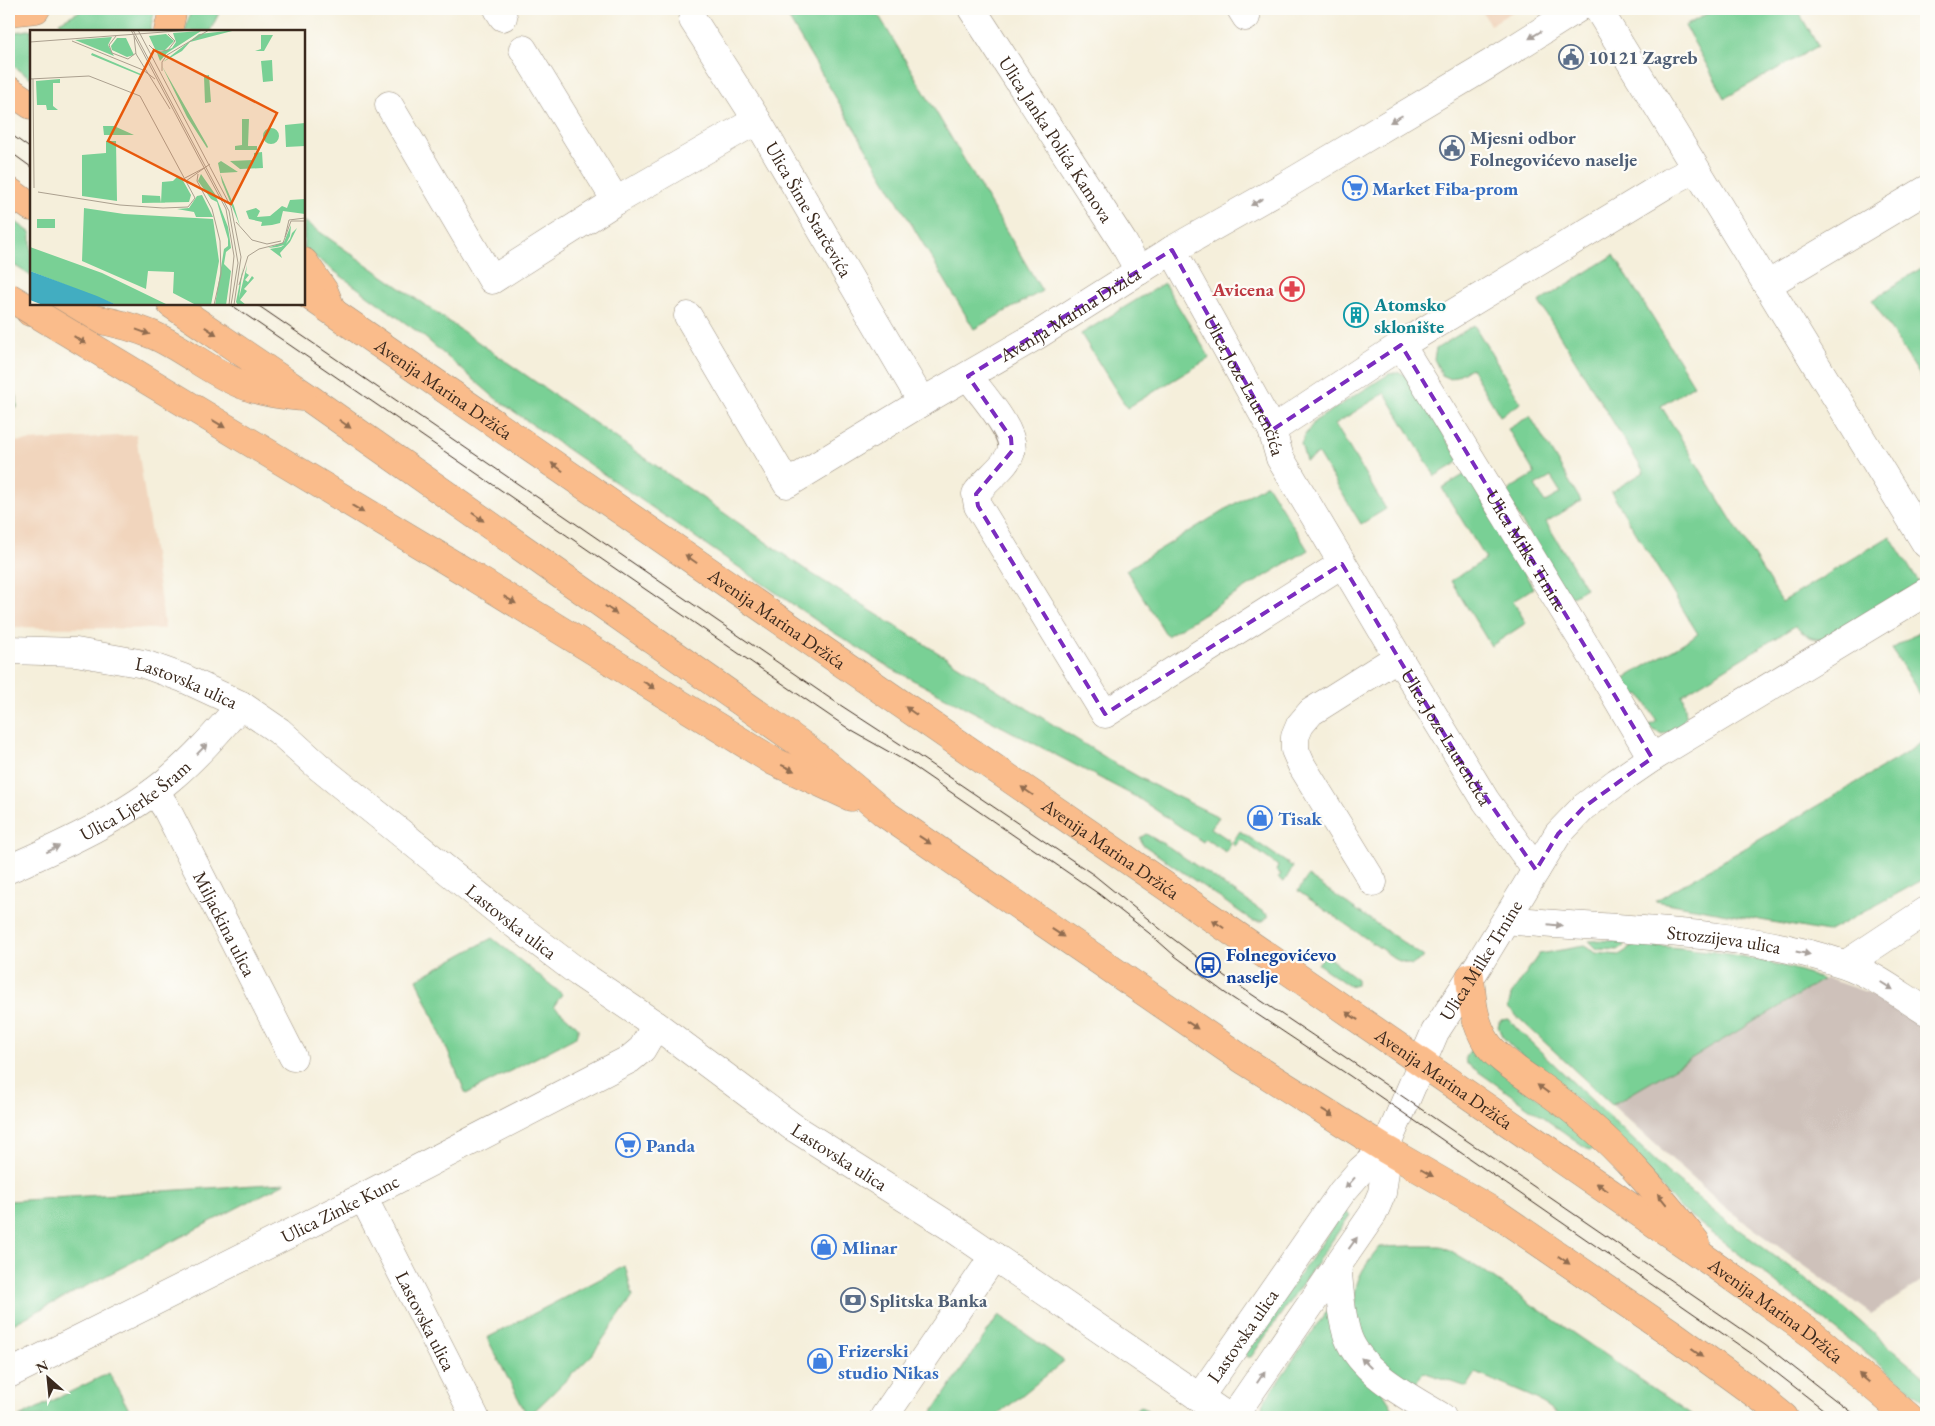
<svg xmlns="http://www.w3.org/2000/svg" width="1935" height="1426" font-family="'EB Garamond',serif">
  <rect width="100%" height="100%" fill="#fdfcf7"/>
  <filter id="ink" filterUnits="userSpaceOnUse"><feTurbulence type="fractalNoise" baseFrequency=".02" numOctaves="2"/><feDisplacementMap in="SourceGraphic" scale="10" xChannelSelector="R" yChannelSelector="G"/><feConvolveMatrix kernelMatrix="1 2 1 2 8 2 1 2 1" color-interpolation-filters="sRGB"/></filter>
  <filter id="wash" filterUnits="userSpaceOnUse"><feTurbulence type="fractalNoise" baseFrequency=".0096" numOctaves="4" result="noise"/><feDisplacementMap in="SourceGraphic" scale="20" xChannelSelector="R" yChannelSelector="G"/><feGaussianBlur stdDeviation="1.12" result="paint"/><feColorMatrix in="noise" values="0 0 0 0 0 0 0 0 0 0 0 0 0 0 0 0 0 1.4 0 .05"/><feComposite in="paint" operator="in"/></filter>
  <g filter="url(#wash)">
    <rect width="100%" height="100%" fill="#f5efdb"/>
    <path fill="#f1d5bd" d="M1481 9H1517L1490 25Z
      M136 435 165 629 9 627V442Z"/>
    <path fill="#cec1ba" d="M1826 978 1901 1004 1926 1020V1279L1871 1314 1727 1209 1612 1105 1777 1008Z"/>
    <path fill="#79d095" stroke="#5a7d5a" fill-rule="evenodd" d="M84 9H155L150 31H68L59 22Z
      M191 9H221L210 31H185Z
      M783 9H875L1042 291 974 329Z
      M1715 9H1797L1818 46 1725 98 1685 26Z
      M41 28 45 31H31V78L9 63V33Z
      M9 217 31 233V276L9 262Z
      M304 221 809 572 1116 764 1151 784 1219 817 1211 828 1229 840 1231 844 1226 852 1205 839 1203 842 1138 798 892 669 833 632 557 442 495 398 422 335 304 249Z
      M1614 255 1694 385 1661 406 1782 602 1890 536 1919 583 1824 639C1811 640 1805 635 1795 626L1682 695C1689 717 1686 728 1662 734L1648 727 1657 721 1640 694 1631 698 1622 680 1698 634 1611 492 1644 472 1539 302Z
      M1926 265V385L1872 300Z
      M1164 283 1210 358 1127 408 1081 334Z
      M1474 325 1521 403 1500 416 1471 368 1451 379 1442 375 1434 359 1436 349Z
      M1399 372 1407 376 1460 461 1435 476 1385 393 1335 424 1386 509 1361 524 1318 454 1306 461 1301 444 1305 435 1315 421 1389 374Z
      M9 382 17 397V408H9Z
      M1530 416 1581 501 1546 522 1586 588 1566 600 1506 494 1513 487 1535 474 1508 429ZM1551 477 1561 493 1545 502 1535 486Z
      M1467 473 1533 588 1513 601 1526 623 1491 646 1451 581 1486 559 1442 488Z
      M1267 484 1308 550 1167 636 1126 570Z
      M1926 628V704L1892 649Z
      M1926 740V878L1827 932 1655 901 1900 757Z
      M1240 831 1293 867 1284 882 1278 878 1281 874 1276 871 1278 866 1241 839 1235 846 1232 843Z
      M1146 834 1169 847 1269 916 1263 921H1253L1142 844 1140 838Z
      M1308 876 1424 957 1412 965 1397 960 1298 891Z
      M492 938 562 994 554 1006 578 1027V1033L574 1038 466 1094 417 979Z
      M1632 940 1618 950 1597 949 1589 941Z
      M1635 945C1683 947 1728 952 1775 964 1791 968 1807 972 1822 980L1777 1008 1612 1105 1508 1008 1511 995 1539 954 1584 946 1596 953 1619 955Z
      M1325 955 1357 979V984L1349 986 1318 964Z
      M1509 1019 1516 1028 1667 1172 1716 1213 1836 1301 1926 1378V1402L1858 1347 1680 1208 1588 1108 1514 1049 1502 1036 1498 1026 1501 1020Z
      M1472 1048 1477 1050 1582 1132 1596 1145 1593 1149 1589 1150 1466 1063 1465 1057Z
      M285 1183 9 1326V1201Z
      M1344 1211 1350 1215 1251 1357H1247L1245 1353Z
      M1412 1246H1441L1480 1269 1695 1417H1561L1537 1399 1476 1373 1467 1387 1423 1372 1415 1385C1383 1369 1360 1346 1356 1310 1354 1299 1355 1286 1360 1276 1364 1266 1373 1256 1380 1247Z
      M625 1266 633 1296 592 1355 528 1417 487 1338Z
      M1327 1311 1331 1312 1390 1403 1395 1417H1264L1261 1413 1263 1403Z
      M999 1315 1064 1361 995 1417H929Z
      M109 1373 133 1417H19Z
      M1141 1406 1157 1417H1126Z"/>
  </g>
  <g filter="url(#ink)">
    <g fill="none" stroke-linecap="round" stroke-linejoin="round">
      <defs>
        <g id="minor">
          <path d="M498 9 503 17"/>
          <path id="s1" d="M972 9 1123 242 1139 271"/>
          <path d="M1241 9 1246 17"/>
          <path d="M1598 9 1926 544"/>
          <path id="s2" d="M693 20 757 120 922 402"/>
          <path d="M523 49 616 201"/>
          <path d="M389 105 492 280 616 201 757 120"/>
          <path id="s3" d="M1172 250 1272 430 1280 458 1398 657 1486 801 1536 870"/>
          <path d="M1767 285 1926 190"/>
          <path id="s4" d="M688 316 787 484 922 402 1036 336 1172 250 1290 183 1488 65 1577 9"/>
          <path id="s5" d="M1401 345 1598 666 1652 758"/>
          <path d="M968 376C979 391 1018 434 1011 452 1006 467 985 480 976 494L978 506 1105 714 1342 564"/>
          <path d="M1272 430 1401 345 1670 182 1695 169"/>
          <path id="s6" d="M9 650 76 652 144 664 183 678 241 705 279 731 319 767 509 920 579 973 656 1025 793 1127 954 1229 1228 1417"/>
          <path id="s7" d="M155 791 166 808 293 1057"/>
          <path id="s8" d="M9 869C63 845 127 816 172 777 198 755 219 730 241 705"/>
          <path d="M1373 882 1302 766 1295 750V737L1300 725 1311 712 1398 657"/>
          <path id="s9" d="M1506 920C1618 931 1736 928 1844 964 1873 974 1900 995 1926 1011"/>
          <path d="M1846 964 1926 911"/>
          <path id="s10" d="M363 1197 475 1417"/>
          <path d="M1337 1265C1340 1288 1340 1314 1348 1337 1361 1373 1411 1398 1442 1417"/>
          <path id="s11" d="M9 1374 363 1197 630 1059 642 1049 656 1025"/>
          <path id="s12" d="M1199 1398 1342 1192 1361 1170 1385 1149"/>
          <path d="M884 1417 994 1256"/>
          <path id="s13" d="M1233 1417 1373 1214 1382 1193 1385 1171V1149L1435 1032 1479 964 1558 834 1584 807 1617 782 1652 758 1926 592"/>
        </g>
        <g id="major">
          <path d="M9 12 36 9"/>
          <path d="M168 31 173 9"/>
          <path d="M9 90 31 105"/>
          <path d="M9 191 31 207"/>
          <path d="M304 262 324 291 331 308"/>
          <path id="s14" d="M304 292 1715 1265 1813 1335 1909 1417"/>
          <path d="M171 304 309 398 808 749 884 813 1245 1061 1385 1149 1496 1213 1674 1335 1762 1399 1784 1417"/>
          <path d="M30 312C72 315 114 319 153 335 185 349 211 373 243 385 262 393 282 395 302 397"/>
          <path d="M469 574 773 761 851 797"/>
          <path d="M1470 977C1472 1001 1474 1023 1487 1043 1495 1055 1510 1065 1521 1073 1542 1088 1564 1102 1583 1119 1626 1155 1661 1198 1696 1242"/>
        </g>
      </defs>
      <use href="#minor" stroke="#988c7c" stroke-width="29"/>
      <use href="#major" stroke="#988c7c" stroke-width="29"/>
      <use href="#minor" stroke="#fff" stroke-width="28"/>
      <use href="#major" stroke="#fabc8b" stroke-width="28"/>
      <path stroke="#3b2a1e" stroke-width="1" d="M9 133 31 149
        M9 151 31 167
        M230 304 808 701 852 731 907 762 1099 894 1149 933 1175 956 1225 993 1350 1076 1755 1356 1833 1417
        M256 304 831 699 914 753 1094 875 1164 932 1208 965 1345 1057 1765 1345 1857 1417"/>
      <defs>
        <path id="major-bridge" d="M9 297 469 574"/>
      </defs>
      <use href="#major-bridge" stroke="#988c7c" stroke-width="29" stroke-linecap="butt"/>
      <use href="#major-bridge" stroke="#fabc8b" stroke-width="28"/>
    </g>
    <defs><path id="oneway-solid" d="M-6-.8H1V-3.2L6.5 0L1 3.2V.8H-6Z" transform="scale(1.25)"/></defs>
    <g fill="#a79f9a">
      <use href="#oneway-solid" transform="translate(1535 35) rotate(148)"/>
      <use href="#oneway-solid" transform="translate(1396 119) rotate(150)"/>
      <use href="#oneway-solid" transform="translate(1257 202) rotate(150)"/>
      <use href="#oneway-solid" transform="translate(202 749) rotate(-46)"/>
      <use href="#oneway-solid" transform="translate(53 849) rotate(-26)"/>
      <use href="#oneway-solid" transform="translate(1555 925) rotate(6)"/>
      <use href="#oneway-solid" transform="translate(1803 953) rotate(12)"/>
      <use href="#oneway-solid" transform="translate(1887 986) rotate(32)"/>
      <use href="#oneway-solid" transform="translate(1350 1183) rotate(132)"/>
      <use href="#oneway-solid" transform="translate(1353 1243) rotate(-54)"/>
      <use href="#oneway-solid" transform="translate(1366 1363) rotate(-135)"/>
      <use href="#oneway-solid" transform="translate(1261 1377) rotate(-56)"/>
    </g>
    <g fill="#916c4f">
      <use href="#oneway-solid" transform="translate(211 331) rotate(34)"/>
      <use href="#oneway-solid" transform="translate(143 332) rotate(20)"/>
      <use href="#oneway-solid" transform="translate(80 340) rotate(31)"/>
      <use href="#oneway-solid" transform="translate(219 424) rotate(31)"/>
      <use href="#oneway-solid" transform="translate(345 424) rotate(35)"/>
      <use href="#oneway-solid" transform="translate(557 467) rotate(-145)"/>
      <use href="#oneway-solid" transform="translate(358 509) rotate(31)"/>
      <use href="#oneway-solid" transform="translate(478 517) rotate(35)"/>
      <use href="#oneway-solid" transform="translate(691 559) rotate(-145)"/>
      <use href="#oneway-solid" transform="translate(510 600) rotate(31)"/>
      <use href="#oneway-solid" transform="translate(611 610) rotate(35)"/>
      <use href="#oneway-solid" transform="translate(649 685) rotate(31)"/>
      <use href="#oneway-solid" transform="translate(911 711) rotate(-145)"/>
      <use href="#oneway-solid" transform="translate(788 768) rotate(25)"/>
      <use href="#oneway-solid" transform="translate(1027 791) rotate(-145)"/>
      <use href="#oneway-solid" transform="translate(925 840) rotate(34)"/>
      <use href="#oneway-solid" transform="translate(1218 924) rotate(-145)"/>
      <use href="#oneway-solid" transform="translate(1058 933) rotate(34)"/>
      <use href="#oneway-solid" transform="translate(1352 1016) rotate(-146)"/>
      <use href="#oneway-solid" transform="translate(1192 1025) rotate(34)"/>
      <use href="#oneway-solid" transform="translate(1543 1089) rotate(-144)"/>
      <use href="#oneway-solid" transform="translate(1328 1113) rotate(32)"/>
      <use href="#oneway-solid" transform="translate(1427 1173) rotate(30)"/>
      <use href="#oneway-solid" transform="translate(1602 1187) rotate(-145)"/>
      <use href="#oneway-solid" transform="translate(1662 1199) rotate(-129)"/>
      <use href="#oneway-solid" transform="translate(1564 1260) rotate(35)"/>
      <use href="#oneway-solid" transform="translate(1697 1353) rotate(36)"/>
      <use href="#oneway-solid" transform="translate(1864 1378) rotate(-140)"/>
    </g>
  </g>
  <path fill="none" stroke="#7b2cbf" stroke-width="4" stroke-dasharray="10 6" stroke-linejoin="round" d="M1172 250 1272 430 1401 345 1611 689 1652 758 1584 807 1558 834 1536 870 1458 757 1342 564 1105 714 978 506 976 494 1012 451 1011 438 968 376Z"/>
  <defs>
    <symbol id="civic-ring" viewBox="-11 -11 22 22"><circle r="9.5" fill="#fdfcf7" stroke="#5c6f8a" stroke-width="1.5"/><path d="M-.6-6.5H3V-4.5H.6V-3L4-1V1h2V6H-6V1h2V-1L-.6-3ZM-1.2 2.5V6h2.4V2.5Z" fill="#5c6f8a"/></symbol>
    <symbol id="supermarket-ring" viewBox="-11 -11 22 22"><circle r="9.5" fill="#fdfcf7" stroke="#3f7fe0" stroke-width="1.5"/><path d="M-6-5.5h2.5l.6 2H6L4.5 2H-2.5L-4.4-4H-6ZM-1.5 3.2a1.3 1.3 0 1 0 .1 0ZM3 3.2a1.3 1.3 0 1 0 .1 0Z" fill="#3f7fe0"/></symbol>
    <symbol id="pharmacy-ring" viewBox="-11 -11 22 22"><circle r="9.5" fill="#fdfcf7" stroke="#e0444e" stroke-width="1.5"/><path d="M-2-6h4v4h4v4h-4v4h-4v-4h-4v-4h4Z" fill="#e0444e"/></symbol>
    <symbol id="building-ring" viewBox="-11 -11 22 22"><circle r="9.5" fill="#fdfcf7" stroke="#0f9aa8" stroke-width="1.5"/><path d="M-4-6H4V6H1V3H-1V6H-4ZM-2.5-4.3h1.7v1.8h-1.7ZM.8-4.3h1.7v1.8H.8ZM-2.5-1h1.7V.8h-1.7ZM.8-1h1.7V.8H.8Z" fill="#0f9aa8"/></symbol>
    <symbol id="shop-ring" viewBox="-11 -11 22 22"><circle r="9.5" fill="#fdfcf7" stroke="#3f7fe0" stroke-width="1.5"/><path d="M-5-2.5h2.3a2.7 3.5 0 0 1 5.4 0H5L5.5 6h-11ZM-1.5-2.5h3a1.5 2.3 0 0 0-3 0Z" fill="#3f7fe0"/></symbol>
    <symbol id="bus-ring" viewBox="-11 -11 22 22"><circle r="9.5" fill="#fdfcf7" stroke="#1a4fb4" stroke-width="1.5"/><path d="M-5-6H5V4H4V6H2V4H-2V6H-4V4H-5ZM-3.5-4V0h7V-4ZM-3.5 1.2v1.5H-2V1.2ZM2 1.2v1.5H3.5V1.2Z" fill="#1a4fb4"/></symbol>
    <symbol id="bank-ring" viewBox="-11 -11 22 22"><circle r="9.5" fill="#fdfcf7" stroke="#5c6f8a" stroke-width="1.5"/><path d="M-6-4H6V4H-6ZM0-2.3a2.3 2.3 0 1 0 0 4.6a2.3 2.3 0 1 0 0-4.6Z" fill="#5c6f8a"/></symbol>
  </defs>
  <g fill-rule="evenodd">
    <use href="#civic-ring" x="1557" y="43" width="28" height="28"/>
    <use href="#civic-ring" x="1438" y="134" width="28" height="28"/>
    <use href="#supermarket-ring" x="1341" y="174" width="28" height="28"/>
    <use href="#pharmacy-ring" x="1278" y="275" width="28" height="28"/>
    <use href="#building-ring" x="1342" y="301" width="28" height="28"/>
    <use href="#shop-ring" x="1246" y="804" width="28" height="28"/>
    <use href="#bus-ring" x="1194" y="951" width="28" height="28"/>
    <use href="#supermarket-ring" x="614" y="1131" width="28" height="28"/>
    <use href="#shop-ring" x="810" y="1233" width="28" height="28"/>
    <use href="#bank-ring" x="839" y="1286" width="28" height="28"/>
    <use href="#shop-ring" x="806" y="1347" width="28" height="28"/>
  </g>
  <g text-anchor="middle" dominant-baseline="central" stroke-width="4.5" stroke-linejoin="round" paint-order="stroke">
    <g font-size="19" font-weight="bold" fill="#4e5e75" stroke="#fdfcf7" text-anchor="start">
      <text x="1588" y="57">10121 Zagreb</text>
      <text x="1470" y="137">Mjesni odbor<tspan x="1470" dy="22">Folnegovićevo naselje</tspan></text>
      <text x="870" y="1300">Splitska Banka</text>
    </g>
    <g font-size="19" fill="#3b2a1e" stroke="#fdfcf7">
      <text stroke="none"><textPath href="#s1" startOffset="155">Ulica Janka Polića Kamova</textPath></text>
      <text stroke="none"><textPath href="#s2" startOffset="222">Ulica Šime Starčevića</textPath></text>
      <text stroke="none"><textPath href="#s4" startOffset="525">Avenija Marina Držića</textPath></text>
      <text stroke="none"><textPath href="#s3" startOffset="154">Ulica Joze Laurenčića</textPath></text>
      <text stroke="none"><textPath href="#s14" startOffset="170">Avenija Marina Držića</textPath></text>
      <text stroke="none"><textPath href="#s5" startOffset="241">Ulica Milke Trnine</textPath></text>
      <text stroke="none"><textPath href="#s14" startOffset="575">Avenija Marina Držića</textPath></text>
      <text stroke="none"><textPath href="#s6" startOffset="182">Lastovska ulica</textPath></text>
      <text stroke="none"><textPath href="#s3" startOffset="560">Ulica Joze Laurenčića</textPath></text>
      <text stroke="none"><textPath href="#s8" startOffset="144">Ulica Ljerke Šram</textPath></text>
      <text stroke="none"><textPath href="#s14" startOffset="980">Avenija Marina Držića</textPath></text>
      <text stroke="none"><textPath href="#s6" startOffset="588">Lastovska ulica</textPath></text>
      <text stroke="none"><textPath href="#s7" startOffset="150">Miljackina ulica</textPath></text>
      <text stroke="none"><textPath href="#s9" startOffset="219">Strozzijeva ulica</textPath></text>
      <text stroke="none"><textPath href="#s13" startOffset="526">Ulica Milke Trnine</textPath></text>
      <text stroke="none"><textPath href="#s14" startOffset="1385">Avenija Marina Držića</textPath></text>
      <text stroke="none"><textPath href="#s6" startOffset="992">Lastovska ulica</textPath></text>
      <text stroke="none"><textPath href="#s11" startOffset="370">Ulica Zinke Kunc</textPath></text>
      <text stroke="none"><textPath href="#s14" startOffset="1790">Avenija Marina Držića</textPath></text>
      <text stroke="none"><textPath href="#s10" startOffset="139">Lastovska ulica</textPath></text>
      <text stroke="none"><textPath href="#s12" startOffset="76">Lastovska ulica</textPath></text>
    </g>
    <g font-size="19" font-weight="bold" fill="#366cbe" stroke="#fdfcf7" text-anchor="start">
      <text x="1372" y="188">Market Fiba-prom</text>
      <text x="1278" y="818">Tisak</text>
      <text x="646" y="1145">Panda</text>
      <text x="842" y="1247">Mlinar</text>
      <text x="838" y="1350">Frizerski<tspan x="838" dy="22">studio Nikas</tspan></text>
    </g>
    <g font-size="19" font-weight="bold" fill="#be3a42" stroke="#fdfcf7" text-anchor="end">
      <text x="1274" y="289">Avicena</text>
    </g>
    <g font-size="19" font-weight="bold" fill="#0d838f" stroke="#fdfcf7" text-anchor="start">
      <text x="1374" y="304">Atomsko<tspan x="1374" dy="22">sklonište</tspan></text>
    </g>
    <g font-size="19" font-weight="bold" fill="#164399" stroke="#fdfcf7" text-anchor="start">
      <text x="1226" y="954">Folnegovićevo<tspan x="1226" dy="22">naselje</tspan></text>
    </g>
  </g>
  <g transform="translate(30 30)">
    <rect width="275" height="275" fill="#f5efdb"/>
    <path d="M206 0 160 12 152 21 133 32 169 4ZM171 1 137 23 130 31 127 23 142 18 146 12 143 3ZM136 4 144 11 135 20 126 21 119 6ZM231 5H243L234 21H225L231 19ZM82 7 78 15 84 26 45 10ZM87 8H96L104 25 97 27 82 20 81 16ZM62 23 111 44 112 46 61 25ZM242 30 243 51 233 52 231 31ZM132 36 176 113 178 117 177 118 157 87ZM179 45 181 72 175 73 174 46ZM30 49V53H23V76L28 80H17L16 75H7L6 51ZM212 89H219L218 116H227V120H205V116L212 115ZM275 93V116L256 117 255 95ZM73 96H84L104 105H74ZM233 106a8 8 0 1 1 16 0a8 8 0 1 1-16 0ZM76 111H86L87 171 52 166V125L76 123ZM232 122 233 138 210 139 200 131 224 130V123ZM191 131 208 142 190 143 204 176 210 196 192 152 188 133ZM171 144 185 164 198 197 201 218 196 222 194 234 201 241 196 275H185L194 219 198 216V209L187 172 181 169 168 151ZM147 147H151L161 165 159 172 112 173V165L130 166 131 173 132 152 143 151ZM172 165 183 187H166L164 182 147 179 159 178 167 166ZM275 169V184L253 181 250 193 242 195 231 196 232 192 219 189 216 181 226 178 230 181 227 187 240 186 252 176 257 178 260 170ZM54 178 94 184 183 189 189 231 181 275H166L143 263 144 242 118 241 116 259 52 231ZM7 189H25V198H7ZM261 195 260 206 256 214 260 209 262 203 267 198 260 212 250 223 252 228 240 219 251 217 254 215 247 217 238 218 254 212ZM0 217 72 243 138 275H87L0 241ZM217 235 216 243 219 245 215 250 218 252 222 246 224 248 214 259 217 261 210 270 216 275H208L206 272 213 237 209 268Z" fill="#79d095"/>
    <path d="M0 241 67 266 87 275H13L0 270Z" fill="#42adc1"/>
    <path fill="none" stroke="#aba08f" stroke-width="1" d="M101 0 196 179 204 226 199 275M103 0 199 181 208 233 201 275M108 0 201 177 211 227 204 275M86 6 79 15 82 23 98 29 106 23M104 6 106 24 140 79M42 11 113 40 125 49M0 12 161 0M119 15 126 22 138 20 145 11 138 4M132 41V32L137 25 179 0M0 49 59 46 110 66 165 168 158 177 133 178 90 175 8 162M3 49 4 158M168 144 167 151 182 179 190 211 191 244 184 275M155 148 174 138M156 151 180 134M206 192 222 210 237 214 251 211M255 207 259 190 275 188M209 255 218 226 229 219 253 213 261 191H275"/>
    <path fill="#e8590c" fill-opacity="0.15" stroke="#e8590c" stroke-width="2.5" d="M124 20 247 83 201 174 78 111Z"/>
    <rect width="275" height="275" fill="none" stroke="#3b2a1e" stroke-width="2.5"/>
  </g>
  <rect width="1935" height="1426" fill="none" stroke="#fdfcf7" stroke-width="30"/>
  <g transform="translate(48 1378) rotate(333)" stroke="#fdfcf7" stroke-width="4" paint-order="stroke">
  <path d="M0-4L9 19L0 12L-9 19Z" fill="#3b2a1e"/>
  <text y="-8" font-size="14" font-weight="bold" text-anchor="middle" fill="#3b2a1e">N</text>
  </g>
</svg>
